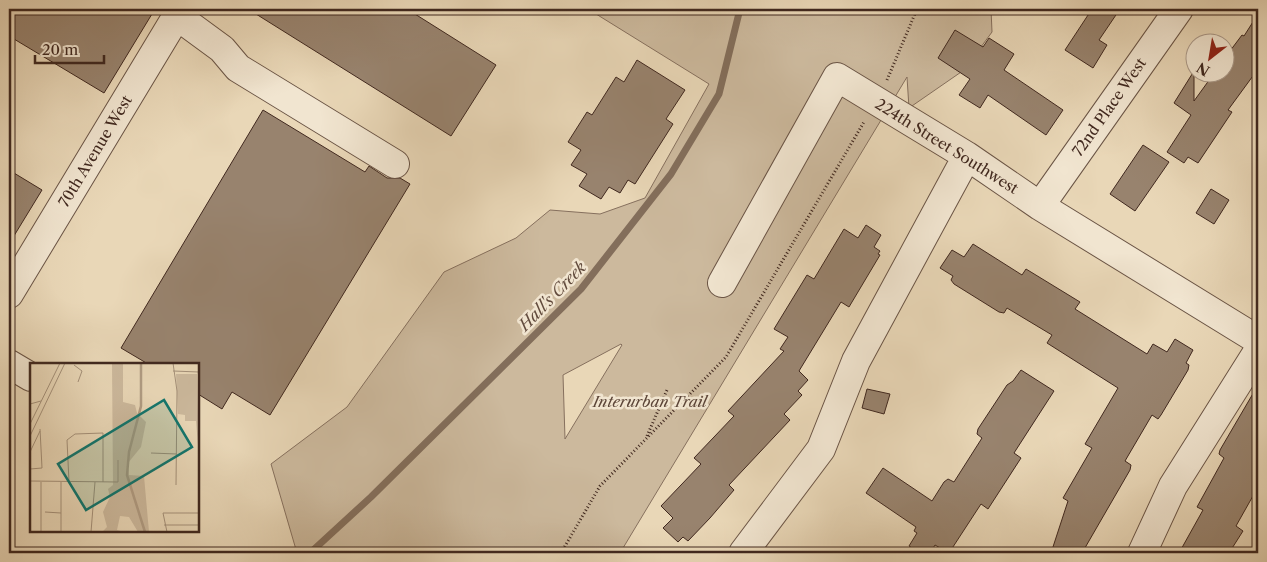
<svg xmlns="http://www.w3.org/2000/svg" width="1267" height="562" font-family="'Libre Caslon Text',serif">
  <rect width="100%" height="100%" fill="#e9d7b7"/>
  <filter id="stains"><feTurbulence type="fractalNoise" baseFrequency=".004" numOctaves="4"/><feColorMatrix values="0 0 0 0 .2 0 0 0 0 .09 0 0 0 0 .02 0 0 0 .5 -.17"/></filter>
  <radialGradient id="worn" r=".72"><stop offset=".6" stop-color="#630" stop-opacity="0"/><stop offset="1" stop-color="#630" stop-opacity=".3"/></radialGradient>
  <path fill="#ccb99d" stroke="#86705e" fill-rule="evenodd" d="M588 9H991L992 32 964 70 909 108 907 77 620 553H297L271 464 347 407 444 272 516 238 550 210 600 214 645 198 709 84ZM621 344 622 345 565 439 563 375Z"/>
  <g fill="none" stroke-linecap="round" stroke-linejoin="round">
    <path stroke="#836e5b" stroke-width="7" d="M310 553 371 497 581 289 671 174 719 94 740 9"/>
  </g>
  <path fill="#98836e" stroke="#40281f" d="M9 9H155L104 93 9 36Z
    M248 9H407L496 65 451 136Z
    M1092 9H1120L1099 40 1107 45 1093 68 1065 50Z
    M1258 14V69L1228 110 1232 112 1198 163 1188 157 1184 163 1167 152 1191 115 1174 103 1194 71V101L1215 72H1224V59L1242 35 1244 36Z
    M955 30 983 47 989 38 1014 54 1004 70 1063 110 1046 135 988 95 980 108 959 95 970 79 938 58Z
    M637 60 685 90 666 119 673 124 635 184 628 180 620 193 609 187 601 199 579 186 587 174 571 165 581 150 568 142 587 112 592 115 616 77 624 82Z
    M263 110 365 172 369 166 387 178H400L410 184 270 415 232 392 222 409 198 394V364H148L121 348Z
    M1143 145 1169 162 1135 211 1110 194Z
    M9 170 42 190 9 244Z
    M1211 189 1229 200 1214 224 1196 213Z
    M866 225 881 235 874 247 880 251 878 254 880 255 849 307 841 302 799 371 808 380 798 391 802 395 784 414 790 420 729 485 734 490 710 518 688 541 683 537 678 542 663 528 673 518 661 506 701 464 694 458 734 416 728 411 784 351 780 349 788 337 774 329 807 275 814 279 844 229 858 238Z
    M973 244 1022 275 1026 269 1080 302 1075 309 1147 354 1153 344 1167 352 1175 339 1193 350 1186 363 1189 365 1188 370 1161 415 1158 419 1152 415 1125 461 1131 465 1130 470 1082 553H1051L1068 501 1063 498 1092 448 1085 444 1118 388 1047 343 1052 335 1007 308 1004 313 999 312 954 284 951 280 953 276 940 268 952 250 964 257Z
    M1021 370 1054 391 1014 453 1021 458 988 509 981 504 949 553 935 545 930 553H920L909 546 917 533 914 531 916 527 866 493 883 468 932 501 944 482 948 479 954 482 982 438 977 434 978 429 1007 385 1013 381Z
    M1258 385V487L1236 526 1243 531 1229 553H1179L1203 510 1197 507 1224 458 1219 454 1220 450Z
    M867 389 890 394 884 414 862 408Z"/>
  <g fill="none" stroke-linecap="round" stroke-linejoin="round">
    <defs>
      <path id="minor" d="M177 16 222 49 238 68 395 164
        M1040 206 1179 9
        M722 283 837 77 967 156 1040 206 1258 340
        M9 294 181 9
        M9 364 31 377
        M743 553 821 449 856 361 967 156
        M1142 553 1173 486 1258 351"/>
    </defs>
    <use href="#minor" stroke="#6a5445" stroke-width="30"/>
    <path stroke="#40281f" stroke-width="3" stroke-dasharray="1 2.5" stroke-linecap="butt" d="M891 12 893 9
      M887 80 917 9
      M647 436 667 390
      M561 553 600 486 726 357 864 122"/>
    <use href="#minor" stroke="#f1e5d0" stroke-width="28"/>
  </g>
  <g text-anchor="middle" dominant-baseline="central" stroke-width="5" stroke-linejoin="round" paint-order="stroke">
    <g font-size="15" fill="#40281f" stroke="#f1e5d0">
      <text transform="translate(1109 107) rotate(-55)">72nd Place West</text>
      <text transform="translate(947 146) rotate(32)">224th Street Southwest</text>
      <text transform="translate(95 151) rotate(-59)">70th Avenue West</text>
    </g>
    <g font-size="15" font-style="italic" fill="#5c4538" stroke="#f1e5d0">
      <text x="650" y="401">Interurban Trail</text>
    </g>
    <g font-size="16" font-style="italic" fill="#624b3d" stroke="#f1e5d0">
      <text transform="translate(552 296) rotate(-46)">Hall's Creek</text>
    </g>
  </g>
  <g transform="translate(30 363)">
    <rect width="169" height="169" fill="#e9d7b7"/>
    <path d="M82 0H93V39L105 42 107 50 116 59 111 84 98 100 99 112 114 113 119 169H108L99 154 90 153 87 167 94 169H72L77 164 73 149 80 134 78 126 83 122ZM146 11H167L169 95 166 58H155V52L148 51Z" fill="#ccb99d"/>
    <path fill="none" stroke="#b09c83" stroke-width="2.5" d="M111 0V43L99 89 97 112 115 169"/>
    <path fill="none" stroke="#a5917a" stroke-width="1" d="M143 0 147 28 146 122M44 2 52 8 48 19M143 8 169 9M0 47V41L11 38M0 61 30 0M0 73 35 0M0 89 10 68M121 90 147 91M0 106 12 105 10 66M0 118 88 119V97M11 119V169M31 119V169M39 119 37 77 45 71 73 70V119M15 149 31 150M134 162H169M61 169 65 119M137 169 133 150H169"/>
    <path fill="#0f766e" fill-opacity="0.15" stroke="#0f766e" stroke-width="2.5" d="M134 37 162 84 56 147 28 101Z"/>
    <rect width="169" height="169" fill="none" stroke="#40281f" stroke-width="2.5"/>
  </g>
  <rect width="1267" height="562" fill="none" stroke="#e9d7b7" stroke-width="30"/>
  <rect x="10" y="10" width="1247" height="542" fill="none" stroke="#40281f" stroke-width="2.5"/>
  <rect x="15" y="15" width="1237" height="532" fill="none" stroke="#40281f"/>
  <g transform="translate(1210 58) rotate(211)"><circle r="24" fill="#f1e5d0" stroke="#aa9989"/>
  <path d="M0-4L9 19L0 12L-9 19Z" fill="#8f2418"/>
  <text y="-8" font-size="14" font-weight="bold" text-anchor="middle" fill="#40281f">N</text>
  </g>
  <path d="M35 55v8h69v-8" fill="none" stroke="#40281f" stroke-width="2.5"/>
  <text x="42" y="55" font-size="15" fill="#40281f" stroke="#f1e5d0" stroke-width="4" paint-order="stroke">20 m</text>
  <rect width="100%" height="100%" filter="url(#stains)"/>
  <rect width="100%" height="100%" fill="url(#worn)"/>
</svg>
